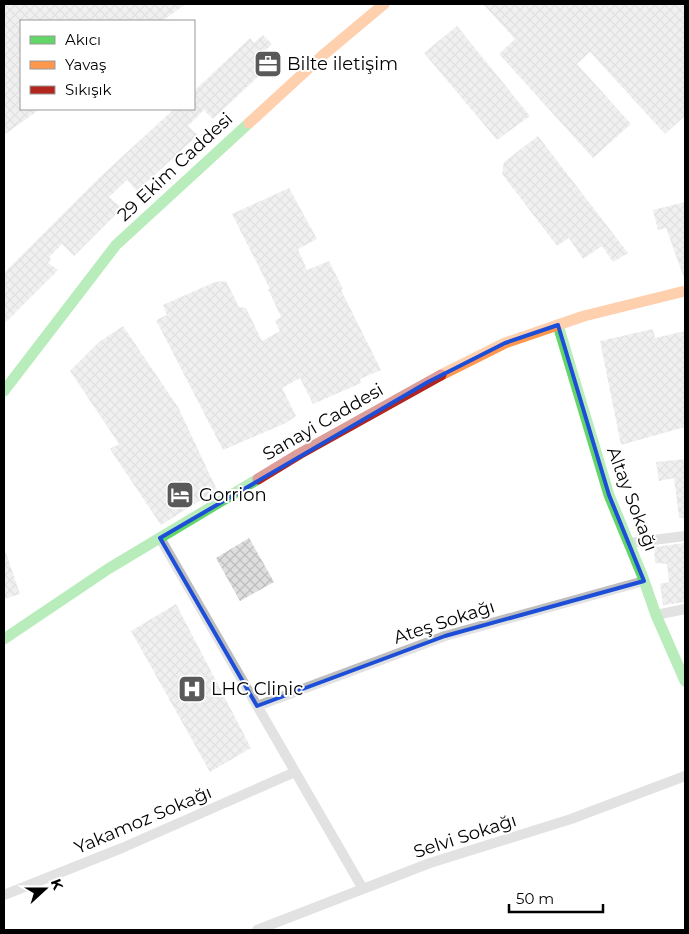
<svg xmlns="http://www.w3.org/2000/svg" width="689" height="934" font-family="Montserrat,sans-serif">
  <defs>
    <pattern id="building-cross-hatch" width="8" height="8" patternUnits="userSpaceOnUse" patternTransform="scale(1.25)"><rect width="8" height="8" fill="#dedede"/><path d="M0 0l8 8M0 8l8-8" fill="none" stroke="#bdbdbd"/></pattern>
  </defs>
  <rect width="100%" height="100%" fill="#fff"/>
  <path fill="url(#building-cross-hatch)" d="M4 4H186L162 21H21V109H40L4 135Z
    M483 4H685V116L665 134 590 52 577 64 631 124 593 158 499 54 515 39Z
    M457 26 530 116 497 140 424 53Z
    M263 35 272 44 265 51 275 61 213 119 204 110 188 126 198 135 137 191 127 180 109 197 122 208 74 256 62 244 49 257 51 259 48 263 58 270 4 324V273L98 179 174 109H194V91L250 38 254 43Z
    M538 136 628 253 613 262 602 246 583 259 569 238 557 246 502 174 504 162Z
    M289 188 317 239 298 249 307 270 329 261 343 289 341 290 381 370 360 379 361 383 313 404 300 378 282 388 296 416 286 423 223 450 156 320 167 315 163 305 215 282 226 281 239 307 246 308 262 341 280 331 275 321 281 317 268 289H270L232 214Z
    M685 202V278H684L666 228 658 230 653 210Z
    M123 326 178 407 217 490 161 525 110 449 119 444 70 371 99 342Z
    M653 329 655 338 685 331V427L621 445 600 341Z
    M685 459V518H679L674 478 659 481 656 462Z
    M249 538 274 582 240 601 216 558Z
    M685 543V602L663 605 660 584 669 582 667 564 655 563 654 547Z
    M4 550H5L20 594 4 599Z
    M176 604 251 748 210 772 131 631Z"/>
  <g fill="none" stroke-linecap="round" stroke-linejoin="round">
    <path stroke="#bebebe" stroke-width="10" d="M160 538 363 889
      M629 543 685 536
      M656 615 685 609
      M257 706 445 636 644 581
      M4 895 122 848 295 772
      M257 930 430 863 571 819 685 776"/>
    <path stroke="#63d668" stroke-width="11" d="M558 325 609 495 642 575 656 615 685 681
      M4 391 116 245 249 123
      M4 639 108 569 258 479"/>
    <path stroke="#ff974d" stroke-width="11" d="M249 123 322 56 384 4
      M441 375 505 343 584 316 685 291"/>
    <path stroke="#b3261e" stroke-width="11" d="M258 479 299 454 441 375"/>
  </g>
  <path d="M0 0H689V934H0ZM558 325 609 495 644 581 445 636 257 706 160 538 428 382 505 343Z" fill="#fff" fill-opacity=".55" fill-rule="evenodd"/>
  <path fill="none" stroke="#1d4ed8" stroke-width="4" stroke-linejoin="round" d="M558 325 609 495 644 581 445 636 257 706 160 538 428 382 505 343Z"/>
  <defs>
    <symbol id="office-square" viewBox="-11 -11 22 22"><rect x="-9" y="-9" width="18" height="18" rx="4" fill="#595959" stroke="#fff"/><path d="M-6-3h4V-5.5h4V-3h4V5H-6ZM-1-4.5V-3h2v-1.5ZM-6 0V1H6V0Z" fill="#fff"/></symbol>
    <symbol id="hotel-square" viewBox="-11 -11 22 22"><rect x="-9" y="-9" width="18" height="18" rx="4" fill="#595959" stroke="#fff"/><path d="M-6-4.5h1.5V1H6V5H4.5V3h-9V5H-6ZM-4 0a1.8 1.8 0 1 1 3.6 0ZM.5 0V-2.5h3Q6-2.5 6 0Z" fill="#fff"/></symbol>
    <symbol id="hospital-square" viewBox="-11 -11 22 22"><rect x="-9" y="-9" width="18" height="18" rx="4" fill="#595959" stroke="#fff"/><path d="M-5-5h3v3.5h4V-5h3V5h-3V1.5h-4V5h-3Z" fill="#fff"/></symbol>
  </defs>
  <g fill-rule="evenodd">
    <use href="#office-square" x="252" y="48" width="32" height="32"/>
    <use href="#hotel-square" x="164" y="479" width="32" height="32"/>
    <use href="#hospital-square" x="176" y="673" width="32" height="32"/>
  </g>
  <g text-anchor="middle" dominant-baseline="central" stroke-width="4" stroke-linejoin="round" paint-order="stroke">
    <g font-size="18" fill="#000" stroke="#fff" text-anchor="start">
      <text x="287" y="64">Bilte iletişim</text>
      <text x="199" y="495">Gorrion</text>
      <text x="211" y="689">LHC Clinic</text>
    </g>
    <g font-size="18" fill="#000" stroke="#fff">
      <text transform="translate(175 167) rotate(-43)">29 Ekim Caddesi</text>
      <text transform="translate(323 422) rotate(-30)">Sanayi Caddesi</text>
      <text transform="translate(632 499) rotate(69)">Altay Sokağı</text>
      <text transform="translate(444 622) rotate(-18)">Ateş Sokağı</text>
      <text transform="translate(143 820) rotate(-23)">Yakamoz Sokağı</text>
      <text transform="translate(465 836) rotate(-18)">Selvi Sokağı</text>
    </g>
  </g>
  <rect width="689" height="934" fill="none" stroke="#000000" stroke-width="10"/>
  <rect x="20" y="20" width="175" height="90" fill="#ffffff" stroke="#999999"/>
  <rect x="30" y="36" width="25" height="8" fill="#63d668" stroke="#999999"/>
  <text x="65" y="45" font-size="15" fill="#000000">Akıcı</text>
  <rect x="30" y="61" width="25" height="8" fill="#ff974d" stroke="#999999"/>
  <text x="65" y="70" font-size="15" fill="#000000">Yavaş</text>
  <rect x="30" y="86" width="25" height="8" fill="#b3261e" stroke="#999999"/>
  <text x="65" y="95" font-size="15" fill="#000000">Sıkışık</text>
  <g transform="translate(45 889) rotate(69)" stroke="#ffffff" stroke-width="4" paint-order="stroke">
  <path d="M0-4L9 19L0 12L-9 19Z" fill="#000000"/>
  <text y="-8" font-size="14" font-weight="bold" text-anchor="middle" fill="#000000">K</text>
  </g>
  <path d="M509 904v8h94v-8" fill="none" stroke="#000000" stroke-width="2.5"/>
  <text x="516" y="904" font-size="15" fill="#000000" stroke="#ffffff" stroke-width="4" paint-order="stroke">50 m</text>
</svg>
